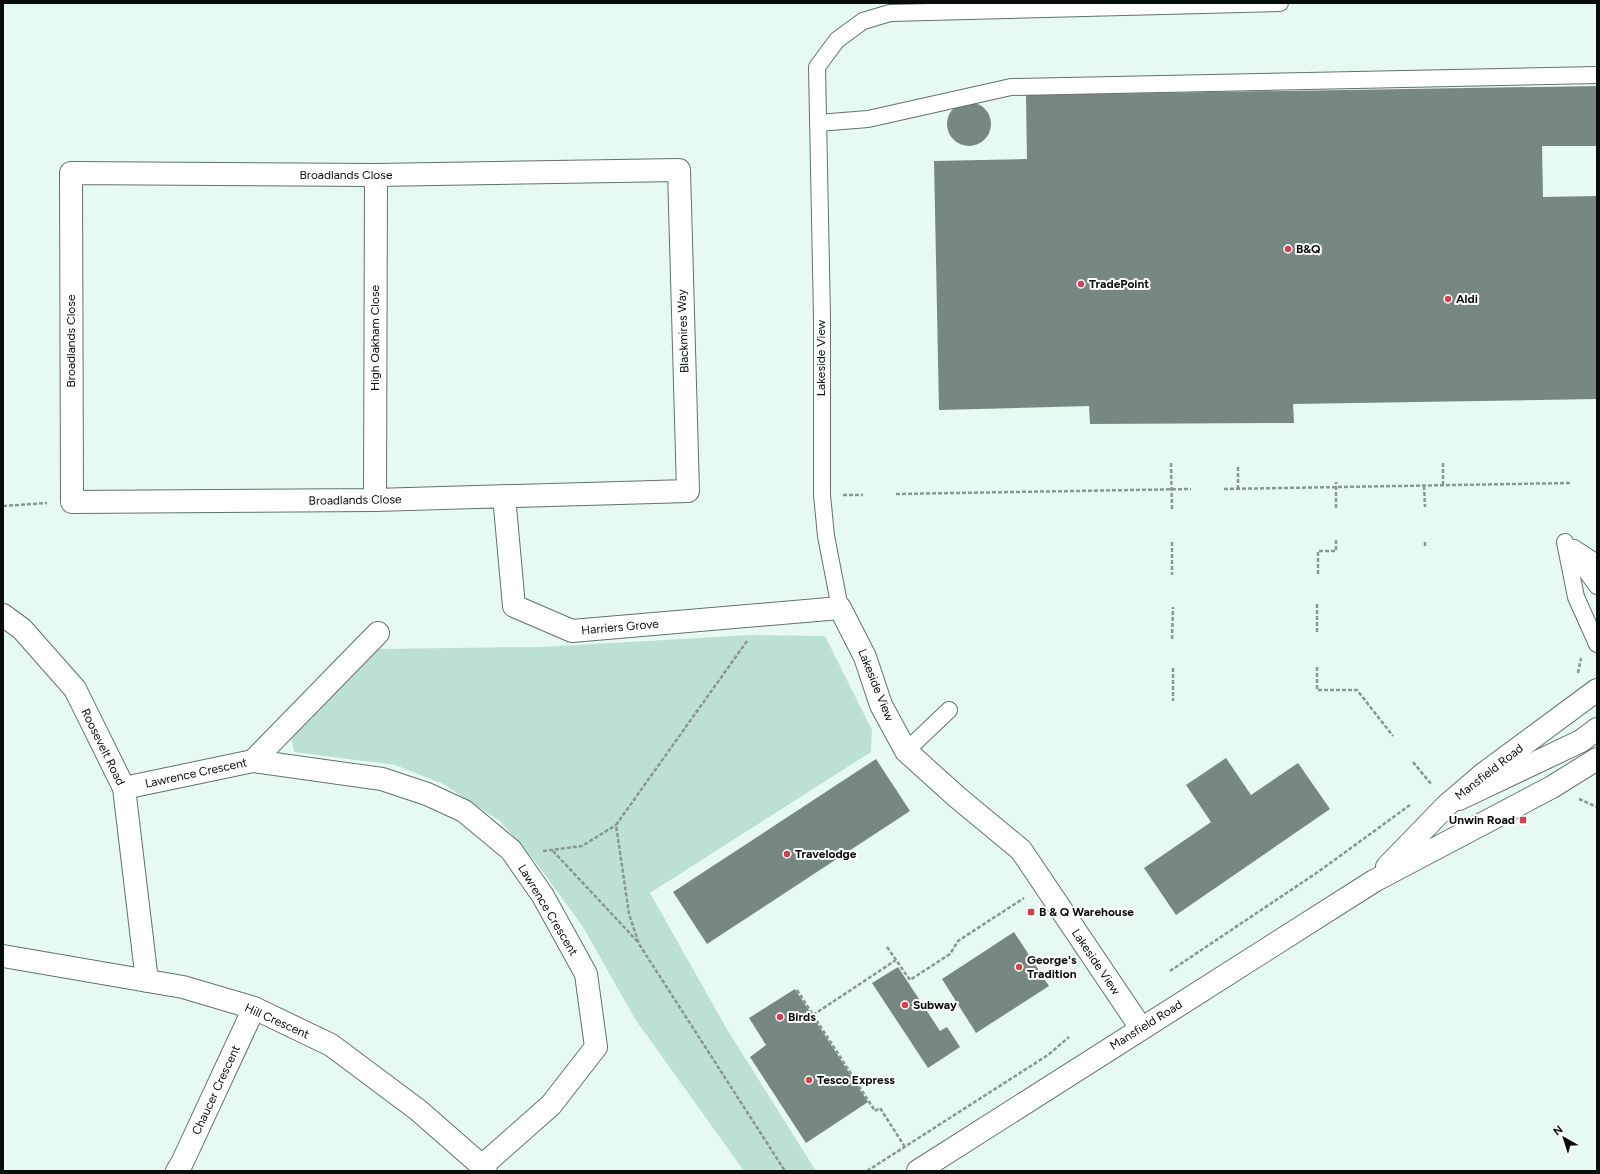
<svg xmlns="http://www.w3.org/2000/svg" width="1600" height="1174" font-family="Figtree,sans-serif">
  <rect width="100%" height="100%" fill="#e7faf2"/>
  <path fill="#bce0d1" d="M751 635 825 636 872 730 871 752 650 893 728 1031 816 1171H744L635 1019 583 927 538 865 500 821 443 784 395 765 294 752 291 736 375 649 541 647Z"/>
  <path fill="#768881" d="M1597 86V146H1542L1543 197 1597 196V399L1293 404 1294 423 1090 424 1089 406 939 410 934 161 1027 159 1026 95Z
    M947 124a22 22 0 1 1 44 0a22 22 0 1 1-44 0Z
    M1226 758 1251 795 1298 763 1330 809 1176 915 1144 868 1211 822 1186 785Z
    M876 759 910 811 707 944 673 892Z
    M1014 932 1049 986 976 1033 942 979Z
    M898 967 940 1031 947 1027 960 1047 928 1068 872 983Z
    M795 989 868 1102 806 1143 750 1057 766 1045 749 1018Z"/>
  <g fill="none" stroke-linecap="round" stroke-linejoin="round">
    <defs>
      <path id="service" d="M818 123 868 119 1011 87 1597 75
        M1565 542 1576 597 1597 644
        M1568 546 1597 586
        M1574 548 1597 563
        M840 608 826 536 822 495V318L817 67 837 40 863 21 890 13 1280 3
        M906 751 949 710"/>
      <path id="minor" d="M679 170 688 491 375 500 72 502 71 173 376 175Z
        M504 496 514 606 572 631 840 608 865 657 881 705 906 751 957 797 1021 850 1141 1028
        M375 500 376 175
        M3 615 22 629 75 689 124 788 147 981
        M253 761 378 633
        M124 788 253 761 382 779 427 794 464 811 511 850 543 896 586 974 596 1047 551 1105 482 1166
        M1459 799 1581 741 1597 729
        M3 956 183 987 254 1008 331 1045 418 1110 482 1166 486 1171
        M177 1171 182 1163 254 1008"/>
      <path id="secondary" d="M1387 867 1447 805 1482 775 1597 690
        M918 1171 1374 881 1552 787 1597 759"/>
    </defs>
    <use href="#service" stroke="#61726b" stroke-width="18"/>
    <use href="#minor" stroke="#61726b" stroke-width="24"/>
    <use href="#secondary" stroke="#61726b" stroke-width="24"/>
    <path stroke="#899791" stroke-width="2.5" stroke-dasharray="4 2" stroke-linecap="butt" d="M1171 463 1172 510
      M1443 485V462
      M1424 486 1425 507
      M1224 489 1570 483
      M1238 489V465
      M896 494 1191 489
      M843 495H863
      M3 506 47 503
      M1336 508V482
      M1172 542V575
      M1425 546V542
      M1318 574V551H1336V540
      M1317 632V604
      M1172 639 1173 607
      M747 641 616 825 629 914 639 944 785 1171
      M1317 667V690H1357L1393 736
      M1173 668V701
      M1578 673 1581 658
      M1413 762 1432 785
      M1579 799 1597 807
      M543 851 582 846 616 825
      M553 851 638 942
      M887 947 910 980 950 954 958 941 1024 898
      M1170 971 1318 872 1410 805
      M797 990 875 1111 880 1108 905 1147
      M813 1015 896 960
      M867 1171 1048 1055 1069 1037"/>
    <use href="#service" stroke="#fff" stroke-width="16"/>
    <use href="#minor" stroke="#fff" stroke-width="22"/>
    <use href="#secondary" stroke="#fff" stroke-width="22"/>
  </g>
  <g fill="#d34253" stroke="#fff" stroke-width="1.5">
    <circle cx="1288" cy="249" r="4"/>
    <circle cx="1081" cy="284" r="4"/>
    <circle cx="1448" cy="299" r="4"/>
    <rect x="1519" y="816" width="8" height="8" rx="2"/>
    <circle cx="787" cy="854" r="4"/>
    <rect x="1027" y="908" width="8" height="8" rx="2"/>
    <circle cx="1019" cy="967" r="4"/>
    <circle cx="905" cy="1005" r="4"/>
    <circle cx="780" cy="1017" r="4"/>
    <circle cx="809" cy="1080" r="4"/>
  </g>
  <g text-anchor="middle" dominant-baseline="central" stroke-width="4" stroke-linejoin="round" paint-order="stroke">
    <g font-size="12" fill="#070d0b" stroke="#fff">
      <text x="346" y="175">Broadlands Close</text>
      <text transform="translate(683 331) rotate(-92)">Blackmires Way</text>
      <text transform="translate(375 338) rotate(-90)">High Oakham Close</text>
      <text transform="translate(71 341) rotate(-90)">Broadlands Close</text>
      <text transform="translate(821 358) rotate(-90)">Lakeside View</text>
      <text transform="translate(355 500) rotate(-1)">Broadlands Close</text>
      <text transform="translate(620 627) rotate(-5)">Harriers Grove</text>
      <text transform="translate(876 685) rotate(68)">Lakeside View</text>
      <text transform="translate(103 747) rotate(64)">Roosevelt Road</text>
      <text transform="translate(1489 772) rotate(-38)">Mansfield Road</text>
      <text transform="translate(196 773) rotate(-12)">Lawrence Crescent</text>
      <text transform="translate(548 910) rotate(59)">Lawrence Crescent</text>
      <text transform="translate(1096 962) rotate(56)">Lakeside View</text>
      <text transform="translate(277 1021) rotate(24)">Hill Crescent</text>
      <text transform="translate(1146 1025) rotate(-32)">Mansfield Road</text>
      <text transform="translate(216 1090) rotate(-65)">Chaucer Crescent</text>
    </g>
    <g font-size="12" font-weight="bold" fill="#070d0b" stroke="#fff" text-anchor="start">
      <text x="1296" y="249">B&amp;Q</text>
      <text x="1089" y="284">TradePoint</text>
      <text x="1456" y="299">Aldi</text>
      <text x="1515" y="820" text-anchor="end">Unwin Road</text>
      <text x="795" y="854">Travelodge</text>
      <text x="1039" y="912">B &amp; Q Warehouse</text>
      <text x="1027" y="960">George's<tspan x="1027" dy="14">Tradition</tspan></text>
      <text x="913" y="1005">Subway</text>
      <text x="788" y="1017">Birds</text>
      <text x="817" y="1080">Tesco Express</text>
    </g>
  </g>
  <rect width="1600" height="1174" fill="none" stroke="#070d0b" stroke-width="8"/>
  <g transform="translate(1564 1138) rotate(321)" stroke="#ffffff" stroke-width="3" paint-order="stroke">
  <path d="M0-3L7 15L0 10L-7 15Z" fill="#070d0b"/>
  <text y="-6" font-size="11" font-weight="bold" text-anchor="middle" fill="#070d0b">N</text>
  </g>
</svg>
